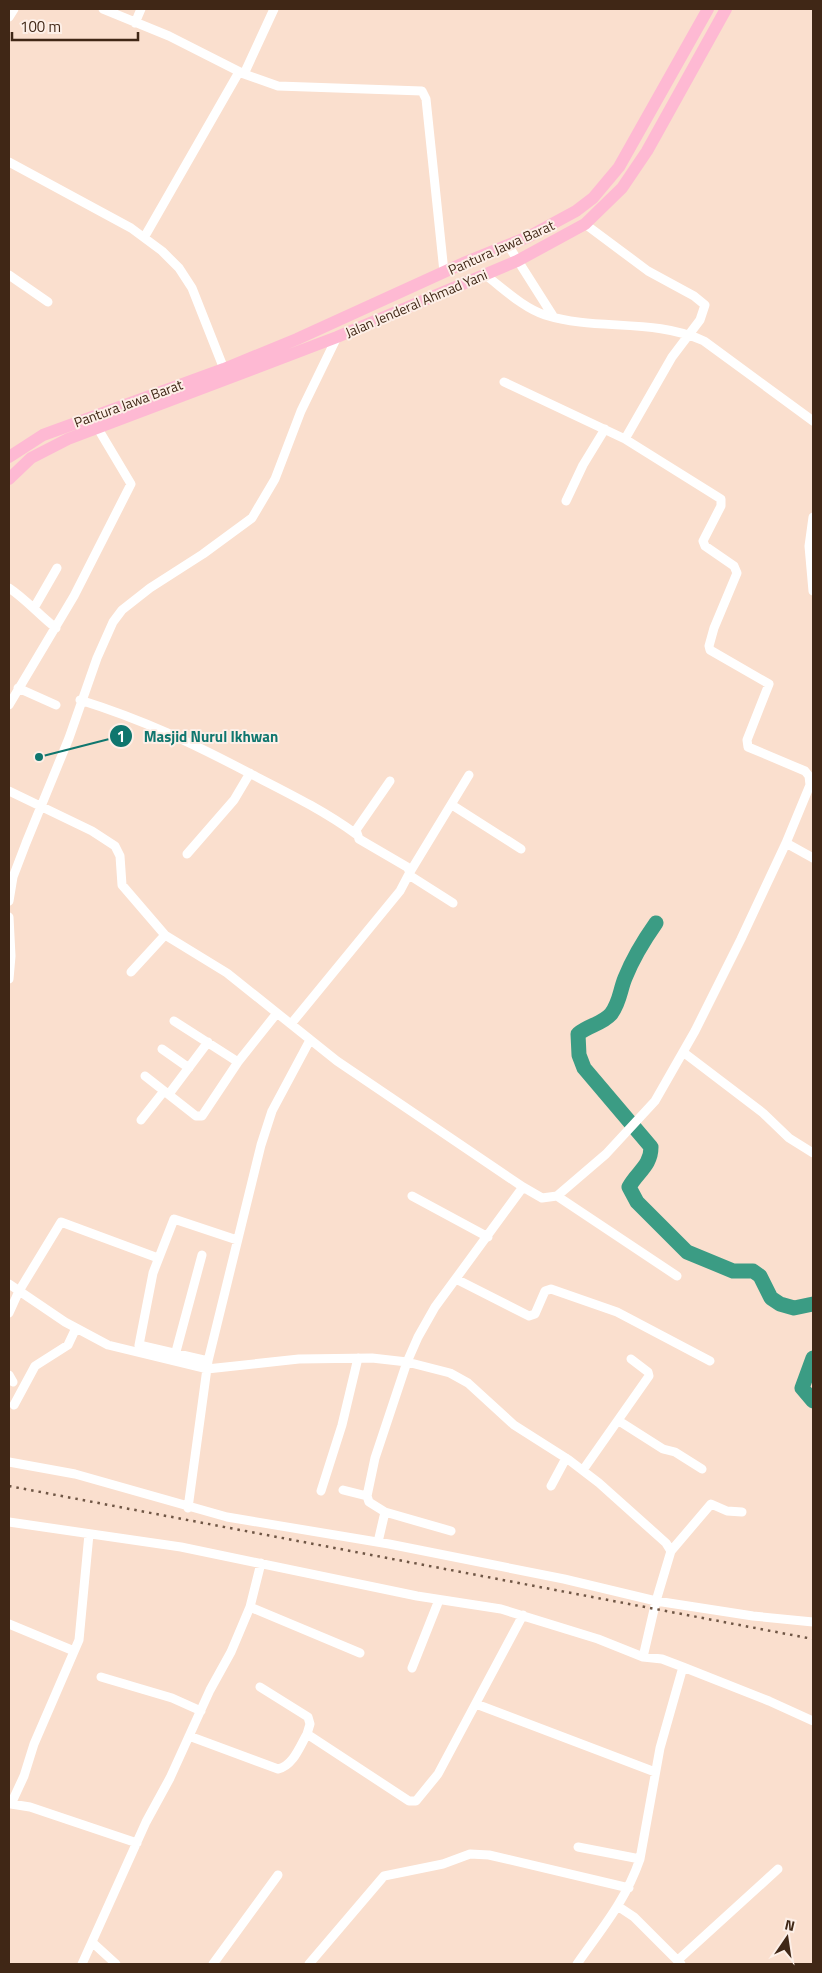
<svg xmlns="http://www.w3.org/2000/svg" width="822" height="1973" font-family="'Titillium Web',sans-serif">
  <rect width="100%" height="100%" fill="#fadfce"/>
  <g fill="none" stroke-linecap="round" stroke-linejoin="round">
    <path stroke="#3b9c84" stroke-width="15" d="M656 923C644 940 633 958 625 978 620 990 620 1002 611 1014 602 1024 589 1025 578 1034L579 1055 584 1068 651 1147C651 1166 637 1172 629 1187L637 1202 687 1252 733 1271H753L760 1276 771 1298 780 1304 794 1308 813 1304
      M813 1358 802 1388 813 1401"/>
    <path stroke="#fff" stroke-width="9" d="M103 9 169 36 244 74 278 86 422 91 426 99 444 272
      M9 17 14 9
      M135 23 141 9
      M244 74 274 9
      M9 162 131 228 162 251 179 268 192 288 224 369
      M145 236 239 72
      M508 245 553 316
      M484 274C503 288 523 308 545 315 596 331 654 318 704 341L813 421
      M9 275 48 302
      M504 382 625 439
      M566 501 583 465 605 429
      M813 517 809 546 813 591
      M9 588C27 600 39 615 56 628
      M34 608 57 568
      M18 688 56 705
      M80 700C144 720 192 743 251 774 288 793 323 810 356 834
      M9 705 74 596 131 484 97 427
      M9 791 92 831 115 846 120 856 122 885 165 935 227 973 337 1061 523 1187 435 1307 418 1337 407 1362 375 1458 367 1496 369 1502 385 1512 378 1542
      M452 805 521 849
      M786 843 813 858
      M187 854 234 800 250 773
      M410 872 469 775
      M409 875 453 903
      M9 901 13 877 26 843 69 738 97 658 113 622 122 610 150 588 203 554 252 518 275 479 301 411 337 337
      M9 917 11 956 9 979
      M131 972 165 935
      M174 1021 238 1062
      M291 1024 400 891 410 872 407 867 359 839 356 830 390 781
      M162 1049 189 1068
      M683 1052 763 1113 789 1138 813 1153
      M145 1076 196 1116H202L238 1062 277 1013
      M169 1094 208 1042
      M141 1120 164 1091
      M523 1187 542 1198 557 1196 606 1154 655 1101 695 1031 741 939 786 843 810 785 809 776 805 771 748 747 747 740 769 684 710 650 709 646 714 628 737 573 734 566 705 546 703 541 721 506V499L625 439 672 357 700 320 705 305 694 296 648 271 585 224
      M412 1196 488 1237
      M557 1196 677 1276
      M456 1279 529 1316 535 1314 545 1291 551 1289 617 1312 710 1361
      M9 1284 65 1322 108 1345 207 1369 299 1359 372 1358 407 1362 450 1373 468 1383 514 1425 569 1460 599 1483 666 1543 671 1551 656 1601 643 1657
      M9 1313 19 1291 61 1222 158 1258
      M174 1359 202 1255
      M208 1361 139 1345 153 1273 174 1219 237 1240
      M9 1375 13 1382
      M14 1405 35 1366 68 1345 76 1328
      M619 1421 663 1449 675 1452 702 1469
      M9 1462 75 1474 227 1517 389 1544 564 1579 656 1601 753 1616 813 1622
      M583 1470 649 1376 648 1372 631 1359
      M551 1486 566 1458
      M343 1490 367 1496
      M321 1491 342 1425 358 1358
      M188 1508 208 1361 261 1145 272 1111 310 1040
      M385 1512 451 1531
      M9 1522 181 1547 417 1596 501 1609 598 1639 643 1657 662 1659 683 1667 769 1701 813 1721
      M89 1534 79 1640 34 1744 24 1776 11 1804 30 1807 137 1843
      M671 1551 711 1504 727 1511 742 1512
      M250 1607 360 1653
      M9 1624 74 1651
      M412 1668 439 1600
      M101 1677 172 1698 201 1711
      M260 1687 308 1717 310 1724 307 1734
      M476 1704 655 1772
      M189 1736 278 1769C293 1766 300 1746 307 1734L409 1801H416L438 1774 523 1615
      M578 1847 640 1859
      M619 1907 634 1917 681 1964
      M93 1943 116 1964
      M678 1960 778 1869
      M82 1964 146 1822 170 1778 210 1690 231 1652 250 1607 261 1563
      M213 1964 278 1875
      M309 1964 384 1876 443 1864 470 1854 489 1855 629 1888
      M577 1964C602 1928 625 1902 640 1859L660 1748 683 1667"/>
    <path stroke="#feb9d3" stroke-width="12" d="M9 457 43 435 224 369 297 339 466 262 528 237 576 211 593 198 619 167 708 9
      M9 479 31 458 68 439 337 337 517 261 585 224 622 188 647 151 726 9"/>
    <path stroke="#6f5645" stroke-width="2.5" stroke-dasharray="2.5 5" stroke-linecap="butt" d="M9 1486 813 1639"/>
  </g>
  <g text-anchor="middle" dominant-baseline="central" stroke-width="4" stroke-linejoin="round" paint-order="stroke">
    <g font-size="14" fill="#402716" stroke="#fdefe7">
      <text transform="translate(501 247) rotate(-24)">Pantura Jawa Barat</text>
      <text transform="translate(416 303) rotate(-23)">Jalan Jenderal Ahmad Yani</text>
      <text transform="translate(128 403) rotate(-20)">Pantura Jawa Barat</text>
    </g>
  </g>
  <path fill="none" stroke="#0f766e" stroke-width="2" d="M39 757L121 736"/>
  <g fill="#0f766e" stroke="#fdefe7" stroke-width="2">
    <circle cx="39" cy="757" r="5"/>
    <circle cx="121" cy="736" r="12"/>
  </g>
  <g font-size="15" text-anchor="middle" font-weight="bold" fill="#fff">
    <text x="121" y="742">1</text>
  </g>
  <g font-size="15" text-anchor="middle" font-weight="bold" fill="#0f766e" stroke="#fdefe7" stroke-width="4" stroke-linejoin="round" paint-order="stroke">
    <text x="211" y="742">Masjid Nurul Ikhwan</text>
  </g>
  <rect width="822" height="1973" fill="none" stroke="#402716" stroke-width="20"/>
  <g transform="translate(787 1938) rotate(13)" stroke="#fdefe7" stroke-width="4" paint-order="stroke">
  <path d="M0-4L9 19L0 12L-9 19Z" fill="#402716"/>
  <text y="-8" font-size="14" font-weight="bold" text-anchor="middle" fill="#402716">N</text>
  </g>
  <path d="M12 32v8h126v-8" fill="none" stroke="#402716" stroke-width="2.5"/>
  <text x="20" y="32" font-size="15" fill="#402716" stroke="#fdefe7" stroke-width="4" paint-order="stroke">100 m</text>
</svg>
